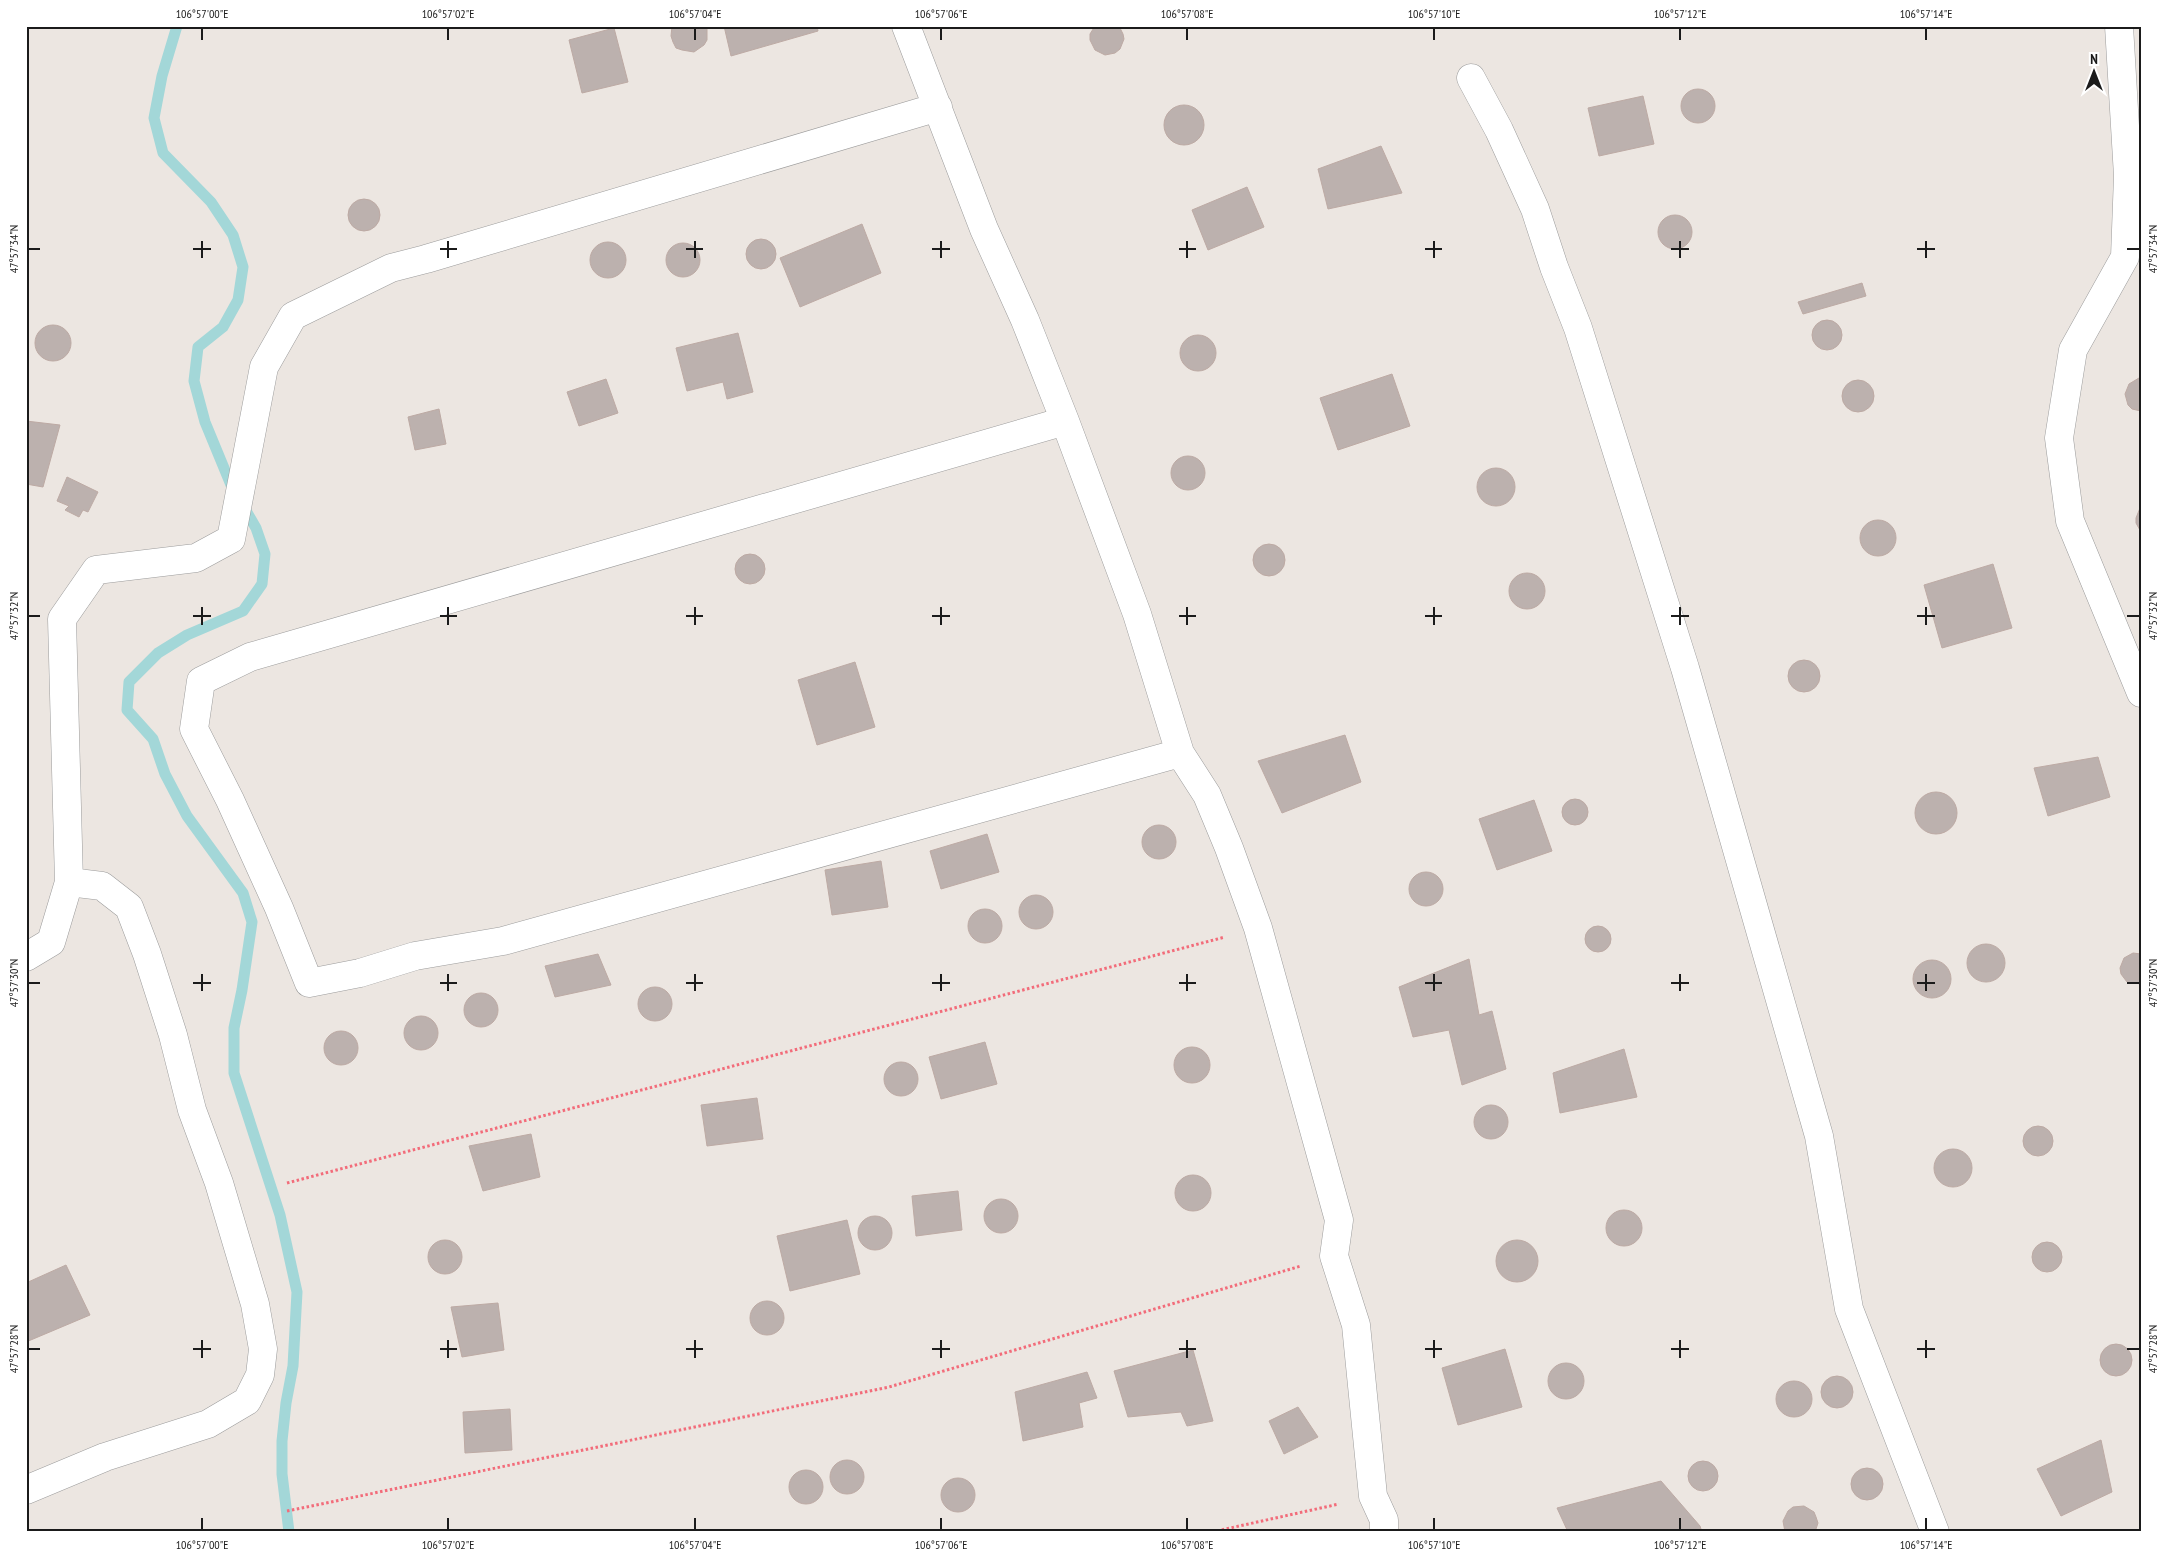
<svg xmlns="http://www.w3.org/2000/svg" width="2167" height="1558" font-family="'PT Sans Narrow',sans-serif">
  <rect width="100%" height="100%" fill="#ece6e1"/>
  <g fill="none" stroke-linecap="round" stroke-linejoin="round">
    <path stroke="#a3d7d8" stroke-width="11" d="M177 26 162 76 154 118 163 153 211 202 233 235 243 267 238 300 223 327 198 347 194 381 205 422 231 485 256 528 265 554 262 584 243 611 187 635 158 653 129 682 127 710 153 739 165 774 187 816 243 893 252 922 242 990 234 1028V1073L280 1215 297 1292 293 1366 286 1403 282 1441V1474L289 1532"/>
  </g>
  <path fill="#bcb1ae" stroke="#bdaaa4" d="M672 26H707V40L704 45 694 52 682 50 676 48 673 42 671 36Z
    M724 26H817L818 31 731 56Z
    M1095 26H1119L1123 34 1124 39 1120 49 1115 53 1105 55 1095 50 1090 40V34Z
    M614 28 628 82 582 93 569 40Z
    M1681 106a17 17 0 1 1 34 0a17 17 0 1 1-34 0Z
    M1643 96 1654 144 1599 156 1588 108Z
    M1164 125a20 20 0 1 1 40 0a20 20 0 1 1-40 0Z
    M1381 146 1402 193 1328 209 1318 169Z
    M1247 187 1264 227 1208 250 1192 210Z
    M348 215a16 16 0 1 1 32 0a16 16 0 1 1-32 0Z
    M1658 232a17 17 0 1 1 34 0a17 17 0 1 1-34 0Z
    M862 224 881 273 800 307 780 258Z
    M746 254a15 15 0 1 1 30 0a15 15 0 1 1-30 0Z
    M590 260a18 18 0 1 1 36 0a18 18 0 1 1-36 0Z
    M666 260a17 17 0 1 1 34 0a17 17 0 1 1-34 0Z
    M1862 283 1866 296 1803 314 1798 302Z
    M1812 335a15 15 0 1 1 30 0a15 15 0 1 1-30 0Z
    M35 343a18 18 0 1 1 36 0a18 18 0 1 1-36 0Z
    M738 333 753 392 727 399 723 382 687 391 676 348Z
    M1180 353a18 18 0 1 1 36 0a18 18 0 1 1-36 0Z
    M1392 374 1410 426 1338 450 1320 398Z
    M2139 378H2141V411L2132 409 2128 405 2125 394 2129 384Z
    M606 379 618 413 579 426 567 392Z
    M1842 396a16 16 0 1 1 32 0a16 16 0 1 1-32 0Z
    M439 409 446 444 415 450 408 417Z
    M26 421 60 425 43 487 26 484Z
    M1171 473a17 17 0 1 1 34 0a17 17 0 1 1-34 0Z
    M1477 487a19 19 0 1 1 38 0a19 19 0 1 1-38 0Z
    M67 477 98 492 88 512 83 510 79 517 65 510 69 506 57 501Z
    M2140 508 2141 507V532L2136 523V518Z
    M1860 538a18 18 0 1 1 36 0a18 18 0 1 1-36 0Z
    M1253 560a16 16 0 1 1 32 0a16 16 0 1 1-32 0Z
    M735 569a15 15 0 1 1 30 0a15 15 0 1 1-30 0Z
    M1993 564 2012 628 1942 648 1924 585Z
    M1509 591a18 18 0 1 1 36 0a18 18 0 1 1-36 0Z
    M1788 676a16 16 0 1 1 32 0a16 16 0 1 1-32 0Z
    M855 662 875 727 817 745 798 680Z
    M1345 735 1361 782 1282 813 1258 761Z
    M2098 757 2110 797 2048 816 2034 768Z
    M1915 813a21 21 0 1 1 42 0a21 21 0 1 1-42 0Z
    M1562 812a13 13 0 1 1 26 0a13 13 0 1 1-26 0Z
    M1534 800 1552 851 1497 870 1479 819Z
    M1142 842a17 17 0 1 1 34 0a17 17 0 1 1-34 0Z
    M987 834 999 872 941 889 930 851Z
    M881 861 888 907 832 915 825 870Z
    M1409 889a17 17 0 1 1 34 0a17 17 0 1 1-34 0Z
    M1019 912a17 17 0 1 1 34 0a17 17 0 1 1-34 0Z
    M968 926a17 17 0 1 1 34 0a17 17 0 1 1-34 0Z
    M1585 939a13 13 0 1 1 26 0a13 13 0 1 1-26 0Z
    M1967 963a19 19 0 1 1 38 0a19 19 0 1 1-38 0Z
    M2133 953 2141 954V984L2127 982 2121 974 2120 968 2124 958Z
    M598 954 611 985 555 997 545 966Z
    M1469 959 1479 1015 1492 1011 1506 1069 1462 1085 1449 1030 1413 1037 1399 987Z
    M1913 979a19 19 0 1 1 38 0a19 19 0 1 1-38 0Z
    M638 1004a17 17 0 1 1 34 0a17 17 0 1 1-34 0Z
    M464 1010a17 17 0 1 1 34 0a17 17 0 1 1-34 0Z
    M404 1033a17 17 0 1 1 34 0a17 17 0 1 1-34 0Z
    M324 1048a17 17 0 1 1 34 0a17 17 0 1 1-34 0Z
    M985 1042 997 1084 941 1099 929 1057Z
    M1174 1065a18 18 0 1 1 36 0a18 18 0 1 1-36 0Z
    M1624 1049 1637 1097 1560 1113 1553 1073Z
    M884 1079a17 17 0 1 1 34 0a17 17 0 1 1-34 0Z
    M757 1098 763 1139 707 1146 701 1105Z
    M1474 1122a17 17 0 1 1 34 0a17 17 0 1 1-34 0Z
    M2023 1141a15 15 0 1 1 30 0a15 15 0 1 1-30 0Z
    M531 1134 540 1177 483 1191 469 1146Z
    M1934 1168a19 19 0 1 1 38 0a19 19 0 1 1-38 0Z
    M1175 1193a18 18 0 1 1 36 0a18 18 0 1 1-36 0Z
    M958 1191 962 1230 916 1236 912 1196Z
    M984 1216a17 17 0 1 1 34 0a17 17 0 1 1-34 0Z
    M1606 1228a18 18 0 1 1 36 0a18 18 0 1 1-36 0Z
    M858 1233a17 17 0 1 1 34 0a17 17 0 1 1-34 0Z
    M847 1220 860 1274 790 1291 777 1236Z
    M428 1257a17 17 0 1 1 34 0a17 17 0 1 1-34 0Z
    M1496 1261a21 21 0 1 1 42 0a21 21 0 1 1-42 0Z
    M2032 1257a15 15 0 1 1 30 0a15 15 0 1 1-30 0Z
    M66 1265 90 1315 26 1342V1283Z
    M750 1318a17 17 0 1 1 34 0a17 17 0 1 1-34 0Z
    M498 1303 504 1350 462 1357 451 1307Z
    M2100 1360a16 16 0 1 1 32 0a16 16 0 1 1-32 0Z
    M1505 1349 1522 1407 1458 1425 1442 1368Z
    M1193 1350 1213 1421 1187 1426 1181 1412 1128 1417 1114 1371Z
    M1548 1381a18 18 0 1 1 36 0a18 18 0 1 1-36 0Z
    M1087 1372 1097 1398 1079 1403 1083 1427 1023 1441 1015 1392Z
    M1821 1392a16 16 0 1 1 32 0a16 16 0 1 1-32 0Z
    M1776 1399a18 18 0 1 1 36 0a18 18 0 1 1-36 0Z
    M1298 1407 1318 1437 1284 1454 1269 1421Z
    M510 1409 512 1450 465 1453 463 1412Z
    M2101 1440 2112 1492 2061 1516 2037 1469Z
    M830 1477a17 17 0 1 1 34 0a17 17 0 1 1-34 0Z
    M1688 1476a15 15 0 1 1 30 0a15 15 0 1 1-30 0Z
    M1851 1484a16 16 0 1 1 32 0a16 16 0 1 1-32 0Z
    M789 1487a17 17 0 1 1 34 0a17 17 0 1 1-34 0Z
    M941 1495a17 17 0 1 1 34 0a17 17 0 1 1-34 0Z
    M1661 1481 1700 1526 1702 1532H1568L1557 1508Z
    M1804 1506 1814 1512 1816 1517 1818 1523 1815 1532H1785L1783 1521 1788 1511 1793 1507Z"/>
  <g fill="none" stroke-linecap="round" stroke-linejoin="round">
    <defs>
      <path id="minor" d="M906 26 984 229 1025 320 1065 421 1137 614 1180 753 1207 795 1229 848 1258 928 1339 1220 1334 1256 1356 1325 1373 1496 1384 1520V1532
        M2119 26 2128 176 2125 257 2073 350 2059 438 2070 521 2141 693
        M1471 78 1499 130 1535 209 1554 267 1578 328 1685 668 1819 1136 1849 1309 1935 1532
        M1065 421 250 657 201 681 194 729 230 800 279 908 309 983 360 973 415 956 503 941 1180 753
        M26 957 51 942 69 882 62 619 96 570 196 558 231 539 264 367 293 316 391 268 426 259 938 107
        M26 1490 105 1457 208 1424 247 1401 260 1375 263 1349 255 1304 219 1183 192 1110 173 1035 147 954 129 907 102 886 69 882"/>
    </defs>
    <use href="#minor" stroke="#9c9c9c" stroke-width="29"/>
    <path stroke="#f26c7a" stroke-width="3" stroke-dasharray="2.5 2.5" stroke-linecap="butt" d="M287 1183 1225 937
      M287 1511 889 1387 1301 1266
      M1212 1532 1339 1504"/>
    <use href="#minor" stroke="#fff" stroke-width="28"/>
  </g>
  <path fill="none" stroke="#1b1b1b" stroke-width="2" d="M202 28V40M448 28V40M695 28V40M941 28V40M1187 28V40M1434 28V40M1680 28V40M1926 28V40M202 241V258M448 241V258M695 241V258M941 241V258M1187 241V258M1434 241V258M1680 241V258M1926 241V258M28 249H40M193 249H211M440 249H457M686 249H703M932 249H950M1179 249H1196M1425 249H1442M1671 249H1689M1917 249H1935M2127 249H2140M202 607V625M448 607V625M695 607V625M941 607V625M1187 607V625M1434 607V625M1680 607V625M1926 607V625M28 616H40M193 616H211M440 616H457M686 616H703M932 616H950M1179 616H1196M1425 616H1442M1671 616H1689M1917 616H1935M2127 616H2140M202 974V991M448 974V991M695 974V991M941 974V991M1187 974V991M1434 974V991M1680 974V991M1926 974V991M28 983H40M193 983H211M440 983H457M686 983H703M932 983H950M1179 983H1196M1425 983H1442M1671 983H1689M1917 983H1935M2127 983H2140M202 1340V1358M448 1340V1358M695 1340V1358M941 1340V1358M1187 1340V1358M1434 1340V1358M1680 1340V1358M1926 1340V1358M28 1349H40M193 1349H211M440 1349H457M686 1349H703M932 1349H950M1179 1349H1196M1425 1349H1442M1671 1349H1689M1917 1349H1935M2127 1349H2140M202 1518V1530M448 1518V1530M695 1518V1530M941 1518V1530M1187 1518V1530M1434 1518V1530M1680 1518V1530M1926 1518V1530"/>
  <rect width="2167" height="1558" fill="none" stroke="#ffffff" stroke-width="55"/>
  <g transform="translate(2094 72)" stroke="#ffffff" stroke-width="4" paint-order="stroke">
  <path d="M0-4L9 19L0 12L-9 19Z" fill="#1b1b1b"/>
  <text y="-8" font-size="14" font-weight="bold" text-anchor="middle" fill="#1b1b1b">N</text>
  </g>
  <rect x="28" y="28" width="2112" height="1502" fill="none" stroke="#1b1b1b" stroke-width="2"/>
  <g font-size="12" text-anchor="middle" fill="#1b1b1b">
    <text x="202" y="18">106°57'00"E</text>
    <text x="448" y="18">106°57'02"E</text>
    <text x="695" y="18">106°57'04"E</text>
    <text x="941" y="18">106°57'06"E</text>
    <text x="1187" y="18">106°57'08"E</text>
    <text x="1434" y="18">106°57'10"E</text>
    <text x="1680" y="18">106°57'12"E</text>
    <text x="1926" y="18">106°57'14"E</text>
    <text transform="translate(14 249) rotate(-90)" y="4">47°57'34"N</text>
    <text transform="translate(2153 249) rotate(-90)" y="4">47°57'34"N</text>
    <text transform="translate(14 616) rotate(-90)" y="4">47°57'32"N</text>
    <text transform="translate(2153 616) rotate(-90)" y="4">47°57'32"N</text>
    <text transform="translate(14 983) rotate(-90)" y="4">47°57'30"N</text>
    <text transform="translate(2153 983) rotate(-90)" y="4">47°57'30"N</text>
    <text transform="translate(14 1349) rotate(-90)" y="4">47°57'28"N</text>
    <text transform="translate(2153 1349) rotate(-90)" y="4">47°57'28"N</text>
    <text x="202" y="1549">106°57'00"E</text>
    <text x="448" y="1549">106°57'02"E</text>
    <text x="695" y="1549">106°57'04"E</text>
    <text x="941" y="1549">106°57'06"E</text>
    <text x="1187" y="1549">106°57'08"E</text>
    <text x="1434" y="1549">106°57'10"E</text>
    <text x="1680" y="1549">106°57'12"E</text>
    <text x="1926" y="1549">106°57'14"E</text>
  </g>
</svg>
